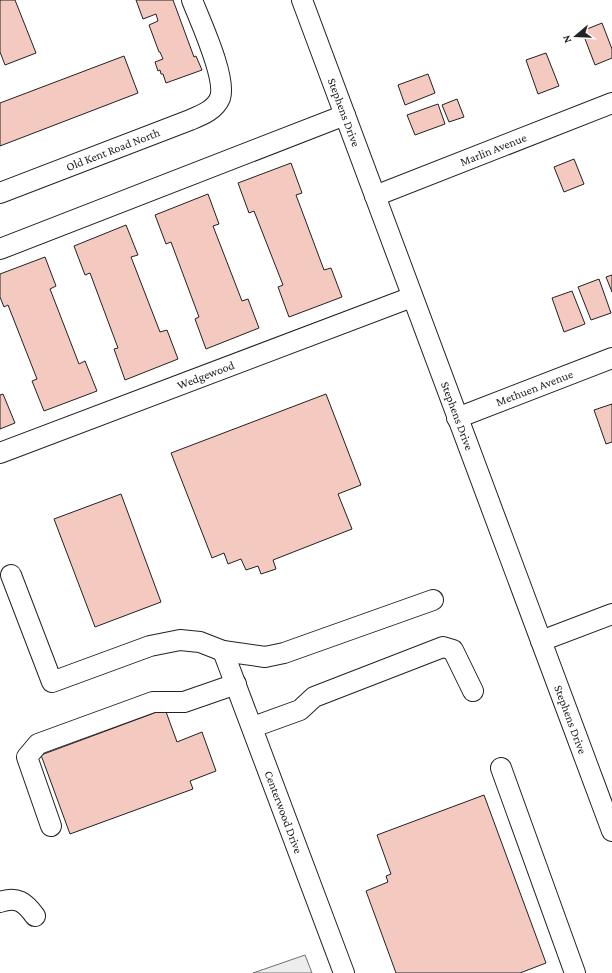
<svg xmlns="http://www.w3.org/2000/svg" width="612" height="973" font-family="'Crimson Pro',serif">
  <rect width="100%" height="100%" fill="#fff"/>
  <path fill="#ededed" stroke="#6f6f6f" d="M305 955 312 973H253Z"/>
  <path fill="#f3c9c0" stroke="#222" d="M0 0H15L36 53 5 65 0 52Z
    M136 0H173L194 57 196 56 202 70 166 83 163 74H161L160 70 158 71 155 62 163 59 160 52H159L149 25 158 21 156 14 143 19Z
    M602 23 612 49V58L595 65 582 31Z
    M546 53 559 86 538 94 526 60Z
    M124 56 138 93 0 146V103Z
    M428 74 435 93 405 105 398 85Z
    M457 99 464 117 449 122 442 105Z
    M438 104 445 124 415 135 407 115Z
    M574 159 584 184 564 192 554 167Z
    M291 163 302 193 296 195 324 270 331 268 342 297 289 317 278 287 283 285 254 211 249 213 238 183Z
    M208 194 219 224 213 226 242 301 248 299 259 328 206 349 195 319 199 317 171 242 166 244 155 215Z
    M126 225 138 255 131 257 160 332 167 330 178 359 125 380 114 349 118 348 90 273 85 275 74 246Z
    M45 257 56 286 50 289 79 364 85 361 97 391 44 411 32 381 37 379 8 305 4 307 0 297V274Z
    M612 275V292L606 277Z
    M599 279 611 313 591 320 578 287Z
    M572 291 585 324 564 332 552 298Z
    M3 394 15 423 0 429V395Z
    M326 394 361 485 338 494 352 529 273 560 276 569 261 574 258 566 246 570 241 559 228 564 224 553 212 558 171 453Z
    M612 404V442L606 444 594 410Z
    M121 494 161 602 95 627 54 519Z
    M165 709 177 742 202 732 216 771 190 781 193 789 70 834 41 755Z
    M484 795 546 963 520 973H396L366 891 388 882 386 876 391 874 377 835Z"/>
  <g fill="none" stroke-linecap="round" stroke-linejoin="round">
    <defs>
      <g id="minor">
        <path id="s1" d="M302 0 612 831"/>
        <path id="s2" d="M0 193 190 120C202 115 215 110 220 98 227 78 200 21 192 0"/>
        <path id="s3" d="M375 196 612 103"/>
        <path d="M0 249 345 115"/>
        <path id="s4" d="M457 418 612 358"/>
        <path id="s5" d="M0 453 412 297"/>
        <path d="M11 575 52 682 150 646 180 640 200 642 223 651 265 657 284 653 433 600"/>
        <path d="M541 641 612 614"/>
        <path id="s6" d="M223 651 344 973"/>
        <path d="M253 727 300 710 314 697 443 647 453 650 473 691"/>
        <path d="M501 768 575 973"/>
        <path d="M51 826 27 757 38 744 153 702H184L236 684"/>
        <path d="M0 902C17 896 25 902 35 916"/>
      </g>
    </defs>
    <use href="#minor" stroke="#222" stroke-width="22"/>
    <use href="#minor" stroke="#fff" stroke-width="20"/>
  </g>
  <g text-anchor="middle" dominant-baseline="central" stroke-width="3" stroke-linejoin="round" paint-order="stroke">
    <g font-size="12" fill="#222" stroke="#fff">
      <text stroke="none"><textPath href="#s1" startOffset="120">Stephens Drive</textPath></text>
      <text stroke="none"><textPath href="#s2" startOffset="121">Old Kent Road North</textPath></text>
      <text stroke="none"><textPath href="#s3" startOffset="127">Marlin Avenue</textPath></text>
      <text stroke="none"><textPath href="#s5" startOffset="220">Wedgewood</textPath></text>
      <text stroke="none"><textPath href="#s4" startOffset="83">Methuen Avenue</textPath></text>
      <text stroke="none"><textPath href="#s1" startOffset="444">Stephens Drive</textPath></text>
      <text stroke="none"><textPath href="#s1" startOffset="768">Stephens Drive</textPath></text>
      <text stroke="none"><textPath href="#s6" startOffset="172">Centerwood Drive</textPath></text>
    </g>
  </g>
  <g transform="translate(576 36) rotate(251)" stroke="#ffffff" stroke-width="3" paint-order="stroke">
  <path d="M0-3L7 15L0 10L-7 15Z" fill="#222222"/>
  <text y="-6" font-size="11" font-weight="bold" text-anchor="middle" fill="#222222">N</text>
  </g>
</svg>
